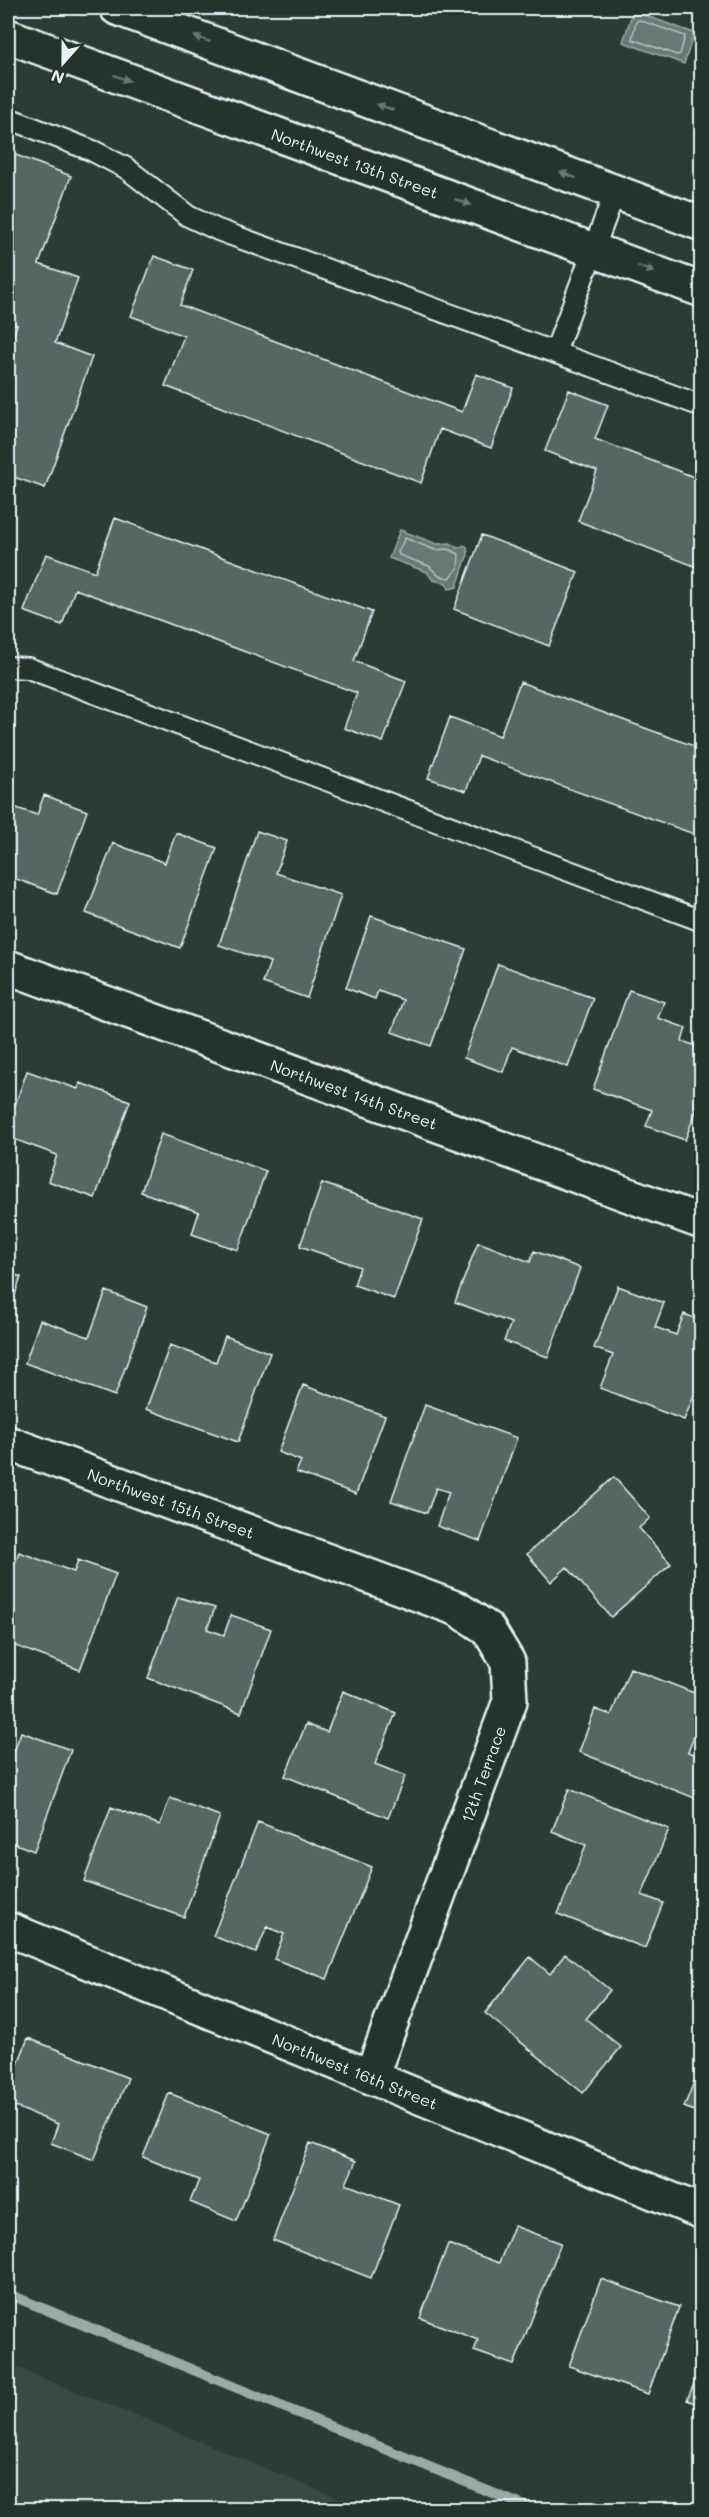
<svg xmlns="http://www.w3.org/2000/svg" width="709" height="2517" font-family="Mali,sans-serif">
  <rect width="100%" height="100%" fill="#2e3b35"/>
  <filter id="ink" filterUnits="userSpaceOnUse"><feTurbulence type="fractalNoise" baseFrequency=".0167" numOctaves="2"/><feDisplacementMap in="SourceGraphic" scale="12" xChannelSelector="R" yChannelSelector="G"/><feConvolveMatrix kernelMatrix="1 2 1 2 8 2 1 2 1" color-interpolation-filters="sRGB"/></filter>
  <g filter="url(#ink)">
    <path fill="#3b4843" d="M8 2364 160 2425 365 2509H8Z"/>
    <path fill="#6b7775" stroke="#9da8a9" stroke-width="1.5" d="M633 11 694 33 684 64 623 42Z
      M400 530 437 544 450 543 458 548 464 545 467 547 468 555C465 560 459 581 457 587L449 589 446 583 433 580 427 572 389 558Z"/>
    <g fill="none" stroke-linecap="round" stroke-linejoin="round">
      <path stroke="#b6c0c4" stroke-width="1.5" d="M639 20 685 36 680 54 677 55 632 39 636 22Z
        M405 538 435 550 448 549 459 554 458 568 450 578 439 576 429 566 399 555 398 552Z"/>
      <path stroke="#9da8a9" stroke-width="10" d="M8 2294 534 2510"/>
    </g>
    <path fill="#596563" stroke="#e8f1f8" stroke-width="1.5" d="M8 152 71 176 39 264 78 278 55 343 92 357 45 488 8 475V350L17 325 8 321Z
      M154 256 193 270 180 305 462 412 476 374 513 388 491 448 440 429 421 483 165 386 184 336 131 316Z
      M569 390 608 405 595 439 702 480V569L578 521 597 471 545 451Z
      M115 518 372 612 354 661 406 681 383 742 344 728 357 693 75 589 62 625 24 611 46 554 95 572Z
      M482 535 578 572 549 646 454 609Z
      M520 682 702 749V837L479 756 466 791 428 778 450 717 500 736Z
      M44 795 87 811 57 894 8 876V805L37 815Z
      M257 831 287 841 276 873 341 895 307 998 263 983 270 962 219 945Z
      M176 833 217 848 180 948 86 913 113 843 165 863Z
      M371 916 466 949 431 1046 392 1032 403 1000 378 991 375 999 346 988Z
      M498 964 593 998 568 1067 512 1047 503 1072 464 1058Z
      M629 990 664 1002 658 1018 686 1028 682 1041 702 1048V1095L685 1140 646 1126 652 1110 593 1089Z
      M27 1071 78 1089 80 1083 130 1101 95 1198 48 1181 57 1155 8 1137V1125Z
      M161 1134 266 1171 238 1250 192 1234 199 1212 141 1192Z
      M322 1183 423 1219 394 1299 354 1285 360 1267 300 1246Z
      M478 1242 530 1262 534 1251 580 1268 548 1357 504 1341 511 1323 455 1302Z
      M8 1272 21 1277 8 1315Z
      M618 1286 664 1303 655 1327 676 1335 684 1314 702 1321V1375L684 1420 600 1388 613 1355 594 1348Z
      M106 1291 147 1307 115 1396 25 1363 40 1320 89 1337Z
      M225 1336 270 1353 238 1442 146 1409 170 1345 216 1362Z
      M303 1385 385 1416 356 1494 296 1472 301 1461 278 1452Z
      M425 1405 517 1438 480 1541 437 1526 449 1492 436 1488 427 1513 391 1501Z
      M614 1477 650 1518 639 1528 671 1564 611 1617 567 1567 551 1582 527 1554Z
      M19 1552 74 1572 78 1560 116 1574 80 1670 8 1643V1582Z
      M178 1597 215 1608 207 1629 224 1635 231 1615 271 1629 241 1713 148 1678Z
      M630 1668 702 1696V1716L688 1752 702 1757V1801L579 1752 595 1709 611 1715Z
      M343 1691 396 1713 375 1764 405 1776 388 1818 285 1776 306 1724 327 1732Z
      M21 1732 71 1750 34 1851 8 1841V1759L11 1760Z
      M569 1789 669 1829 642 1895 663 1903 645 1948 558 1914 586 1845 552 1831Z
      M170 1798 220 1816 184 1917 84 1881 111 1807 160 1825Z
      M258 1822 372 1867 327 1979 274 1959 284 1934 267 1927 256 1953 213 1936Z
      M565 1954 610 1990 586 2019 621 2047 583 2093 485 2013 530 1957 550 1974Z
      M28 2038 128 2078 94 2160 51 2143 58 2124 8 2104V2090Z
      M694 2082 702 2085V2114L684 2107Z
      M169 2093 271 2134 236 2221 190 2202 199 2180 143 2157Z
      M310 2143 356 2161 346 2184 399 2205 371 2278 273 2240Z
      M514 2226 561 2243 514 2365 474 2351 478 2340 420 2318 448 2244 499 2263Z
      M601 2279 679 2307 648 2394 569 2366Z
      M702 2365V2406L687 2400Z"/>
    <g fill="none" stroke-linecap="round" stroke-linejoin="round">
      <defs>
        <path id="lane" d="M8 118 93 151 126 168 188 216 218 230 702 406
          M555 352 615 192
          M8 667 28 668 702 921"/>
        <path id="street" d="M8 967 702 1222
          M8 1443 458 1609 488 1629 508 1662 510 1701 371 2077
          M8 1929 702 2212"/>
        <path id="secondary" d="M117 8 702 224
          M8 36 702 290"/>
      </defs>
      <use href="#lane" stroke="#e8f1f8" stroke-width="24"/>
      <use href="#street" stroke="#e8f1f8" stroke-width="38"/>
      <use href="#secondary" stroke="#e8f1f8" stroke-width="38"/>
      <use href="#lane" stroke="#26332d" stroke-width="20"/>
      <use href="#street" stroke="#26332d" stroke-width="33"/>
      <use href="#secondary" stroke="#26332d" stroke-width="33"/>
    </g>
    <defs><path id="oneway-solid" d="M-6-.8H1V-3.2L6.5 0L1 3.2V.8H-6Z" transform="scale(1.5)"/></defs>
    <g fill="#6a7674">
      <use href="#oneway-solid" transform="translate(202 39) rotate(-160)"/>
      <use href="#oneway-solid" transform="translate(122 78) rotate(20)"/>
      <use href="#oneway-solid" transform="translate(385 107) rotate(-160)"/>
      <use href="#oneway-solid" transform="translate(568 175) rotate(-160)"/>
      <use href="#oneway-solid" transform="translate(463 202) rotate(20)"/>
      <use href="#oneway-solid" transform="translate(646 269) rotate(20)"/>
    </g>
  </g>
  <g text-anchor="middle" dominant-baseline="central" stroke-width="6" stroke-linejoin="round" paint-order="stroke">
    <g font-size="16" fill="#e8f1f8" stroke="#26332d">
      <text transform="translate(355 163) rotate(20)">Northwest 13th Street</text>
      <text transform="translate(354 1094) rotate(20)">Northwest 14th Street</text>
      <text transform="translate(171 1503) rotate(20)">Northwest 15th Street</text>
      <text transform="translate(483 1774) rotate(-70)">12th Terrace</text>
      <text transform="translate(355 2071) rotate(22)">Northwest 16th Street</text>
    </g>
  </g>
  <rect width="709" height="2517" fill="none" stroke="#26332d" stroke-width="30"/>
  <rect x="15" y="15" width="679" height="2487" fill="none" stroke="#e8f1f8" stroke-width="2" filter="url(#ink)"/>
  <g transform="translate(63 63) rotate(201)" stroke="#26332d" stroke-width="4.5" paint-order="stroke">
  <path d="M0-4.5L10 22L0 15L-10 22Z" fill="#e8f1f8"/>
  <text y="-9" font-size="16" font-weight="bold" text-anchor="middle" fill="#e8f1f8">N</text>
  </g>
</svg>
